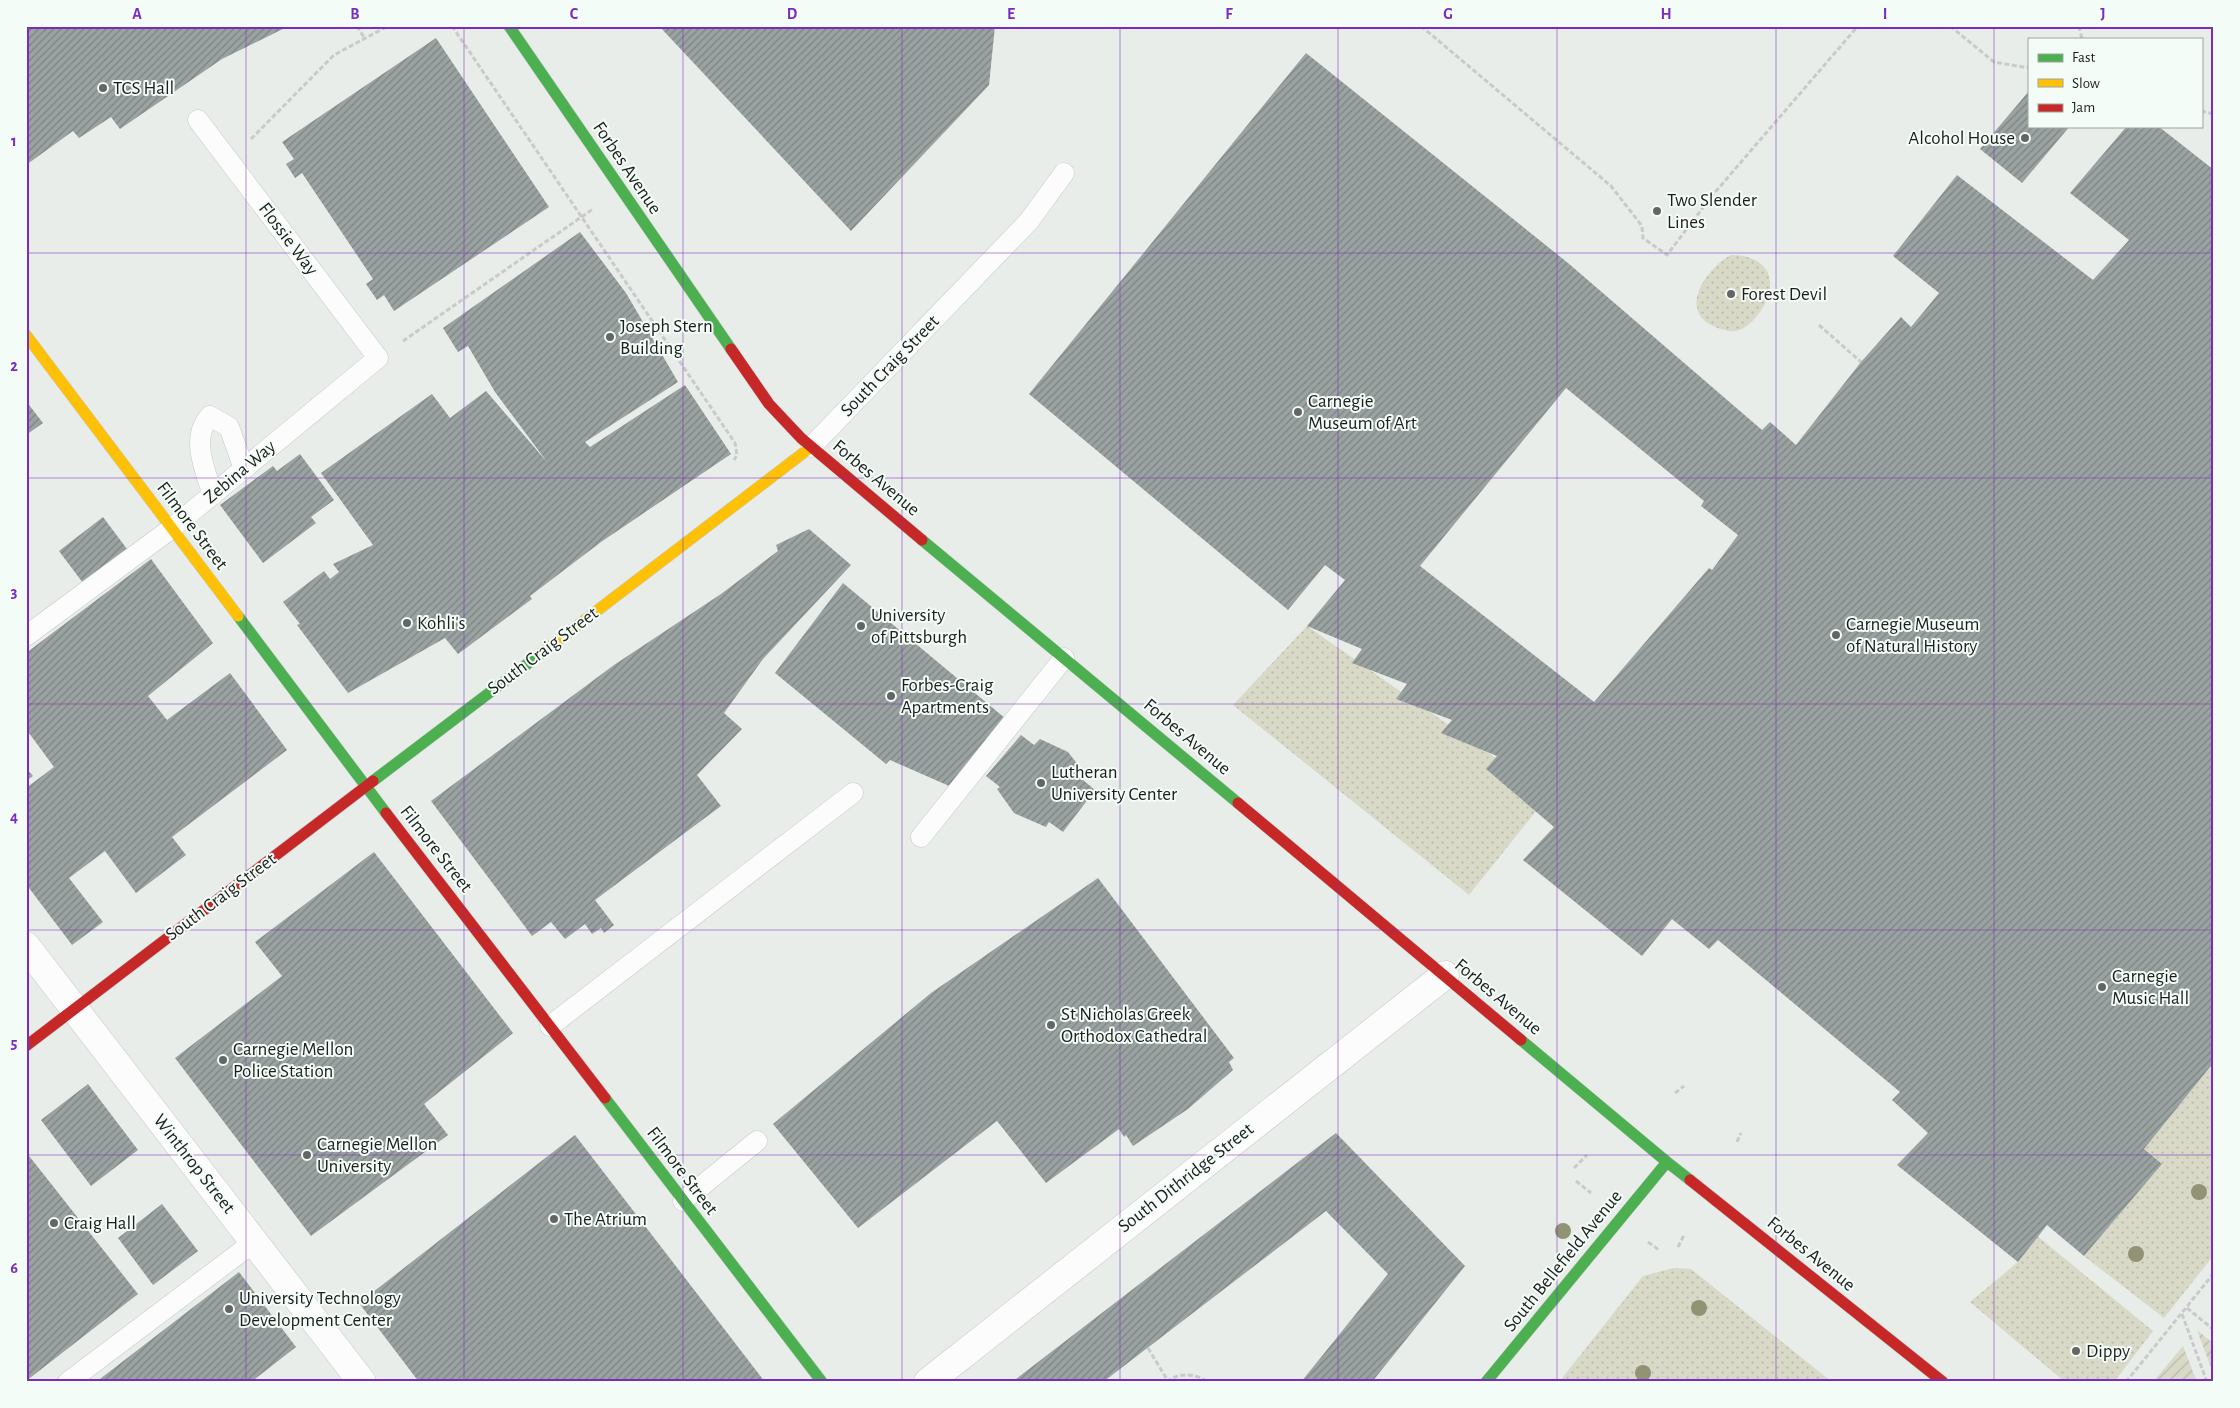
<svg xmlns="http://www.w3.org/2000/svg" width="2240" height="1408" font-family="'Alegreya Sans',sans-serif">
  <defs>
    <pattern id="grass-dots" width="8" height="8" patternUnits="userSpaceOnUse" patternTransform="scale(1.25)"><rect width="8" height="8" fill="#d8d9c7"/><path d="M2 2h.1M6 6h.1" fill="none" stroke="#b9baaa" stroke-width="1.8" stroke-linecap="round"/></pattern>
    <pattern id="garden-furrows" width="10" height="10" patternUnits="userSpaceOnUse" patternTransform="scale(1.25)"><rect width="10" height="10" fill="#d8d9c7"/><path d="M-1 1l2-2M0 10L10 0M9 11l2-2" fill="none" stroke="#b9baaa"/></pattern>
    <pattern id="building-hatch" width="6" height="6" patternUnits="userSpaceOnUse" patternTransform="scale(1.25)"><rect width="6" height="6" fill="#9aa3a1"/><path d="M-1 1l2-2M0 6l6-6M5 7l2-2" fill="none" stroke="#7d8483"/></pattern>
  </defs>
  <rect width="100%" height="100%" fill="#e8edea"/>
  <path fill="url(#grass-dots)" d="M1731 255C1772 255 1781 286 1757 316 1752 322 1744 330 1735 331 1728 332 1720 329 1713 326 1677 309 1708 267 1731 255Z
    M1307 626 1549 795 1469 895 1233 705Z
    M2214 1062V1255L2164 1318 2084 1256 2162 1164 2144 1149Z
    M2036 1235 2153 1331 2114 1382H2065L1970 1302 2018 1262Z
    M1673 1268 1691 1269 1832 1382H1559L1643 1276Z"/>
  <path fill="url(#garden-furrows)" d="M2197 1330 2214 1344V1376Z
    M2183 1346 2197 1382H2153Z"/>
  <path fill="url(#building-hatch)" fill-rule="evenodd" d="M26 26H289L222 59 120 129 111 117 79 138 73 131 26 165Z
    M659 26H995L989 85 851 231Z
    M436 38 549 207 394 311 384 295 377 300 366 284 373 279 302 173 295 178 286 164 294 159 282 142Z
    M1306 53 1568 263 1762 430 1770 422 1796 445 1861 362 1901 317 1911 327 1939 293 1893 256 1957 175 2093 280 2129 240 2070 193 2127 126H2158L2214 170V1062L2144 1149 2162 1164 2084 1256 2047 1225 2018 1262 1897 1165 1928 1133 1892 1100 1900 1092 1718 940 1709 949 1672 919 1642 956 1523 860 1554 827 1486 769 1497 756 1441 733 1452 720 1396 699 1407 684 1352 663 1362 649 1307 626 1345 580 1325 565 1288 610 1029 394ZM1566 388 1704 501 1701 506 1738 535 1712 570 1709 568 1594 702 1420 566Z
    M2029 91V126H2070L2022 183 1980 149Z
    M580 232 626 293 678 382 585 442 590 447 685 385 731 454 601 542 530 596 532 599 458 654 445 638 348 693 297 625 300 624 283 602 324 571 330 579 339 572 333 564 373 545 321 473 432 394 450 418 486 391 547 462 495 392 468 346 458 352 443 328Z
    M26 401 43 423 26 435Z
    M300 454 334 500 311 517 316 523 263 563 220 505 273 466 277 471Z
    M103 517 127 549 83 583 59 551Z
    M809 529 851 565 763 659 724 713 742 729 697 775 721 806 595 900 614 925 604 933 601 928 592 934 585 924 565 939 551 922 532 936 431 801 614 665 721 594 778 551 776 545Z
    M151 559 213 643 148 696 167 720 230 673 287 750 172 837 186 855 136 893 105 851 69 878 103 922 72 945 26 884V788L54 767 26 729V653Z
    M843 583 1006 719 956 789 890 760 886 764 775 673Z
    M1021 735 1034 745 1040 739 1068 752 1086 775 1083 780 1095 790 1063 832 1049 822 1046 827 1014 813 997 789 1000 787 986 776Z
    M26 768 33 776 26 781Z
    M374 852 513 1033 424 1104 448 1135 311 1236 175 1058 282 976 255 942Z
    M1098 878 1234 1058 1229 1062 1233 1070 1188 1109 1133 1146 1126 1135 1124 1137 1119 1129 1046 1183 997 1121 858 1228 773 1124 931 993Z
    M88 1084 138 1150 91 1186 41 1120Z
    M1336 1133 1465 1266 1372 1382H1301L1388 1274 1326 1211 1103 1382H1012Z
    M575 1135 765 1382H419L359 1303Z
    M26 1152 138 1294 26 1381Z
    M162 1204 198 1251 153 1285 118 1238Z
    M239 1272 296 1347 251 1382H96Z"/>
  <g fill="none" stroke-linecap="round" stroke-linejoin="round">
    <defs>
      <path id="lane" d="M811 447 1029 221 1064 173
        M213 495C205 470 190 438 210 416L229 427 244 469
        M26 636 172 528 378 358 198 120
        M921 837 1064 658
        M550 1026 853 793
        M683 1201 757 1141
        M68 1382 254 1242"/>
      <path id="street" d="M26 946 362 1382
        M928 1382 1445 975"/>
      <path id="fast" d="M509 26 731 349
        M922 540 1238 803
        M238 616 386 813
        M373 781 543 652
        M1521 1040 1667 1162
        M605 1098 822 1382
        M1486 1382 1667 1162 1690 1180"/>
      <path id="slow" d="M26 335 238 616
        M543 652 811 447"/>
      <path id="jam" d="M731 349 769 404 801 438 922 540
        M1238 803 1521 1040
        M386 813 605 1098
        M26 1046 373 781
        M1690 1180 1943 1382"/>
    </defs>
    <use href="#lane" stroke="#c5c9c7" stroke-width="21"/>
    <use href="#street" stroke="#c5c9c7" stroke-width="29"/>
    <use href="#fast" stroke="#c5c9c7" stroke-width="12"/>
    <use href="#slow" stroke="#c5c9c7" stroke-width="12"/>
    <use href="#jam" stroke="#c5c9c7" stroke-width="12"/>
    <path stroke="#c9cac9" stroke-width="3" stroke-dasharray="5 2.5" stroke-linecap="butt" d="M357 26 365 39
      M452 26 735 443 737 455 734 460
      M1421 26 1611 186 1642 226 1643 238 1667 255 1711 197 1858 26
      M1950 26 1994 62 2029 68
      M2079 26 2082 39
      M2201 111 2214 114
      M251 139 334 55 388 26
      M1819 325 1861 362
      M403 341 593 209
      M1675 1093 1684 1086
      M1737 1142 1741 1133
      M1574 1168 1587 1155
      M1576 1181 1591 1193
      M1648 1242 1659 1250
      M1678 1247 1684 1235
      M2187 1308 2214 1330
      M2182 1314 2207 1382
      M1148 1348 1168 1381
      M1167 1382C1179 1372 1196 1373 1207 1382
      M2126 1382 2214 1273"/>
    <use href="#lane" stroke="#fcfcfc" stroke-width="20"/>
    <use href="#street" stroke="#fcfcfc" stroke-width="28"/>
    <use href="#fast" stroke="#4caf50" stroke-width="11"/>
    <use href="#slow" stroke="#ffc107" stroke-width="11"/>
    <use href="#jam" stroke="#c62828" stroke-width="11"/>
  </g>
  <g fill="#929275">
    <circle cx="2199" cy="1192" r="8"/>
    <circle cx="1563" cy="1231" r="8"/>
    <circle cx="2136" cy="1254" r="8"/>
    <circle cx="1699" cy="1308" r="8"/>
    <circle cx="1643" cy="1373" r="8"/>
  </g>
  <path fill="none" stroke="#7b2cbf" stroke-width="1" stroke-opacity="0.55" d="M246 26V1382M464 26V1382M683 26V1382M902 26V1382M1120 26V1382M1338 26V1382M1557 26V1382M1776 26V1382M1994 26V1382M26 253H2214M26 478H2214M26 704H2214M26 930H2214M26 1155H2214"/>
  <g fill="#636665" stroke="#f4fcf8" stroke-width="2">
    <circle cx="103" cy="88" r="5"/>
    <circle cx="2025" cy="138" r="5"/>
    <circle cx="1657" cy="211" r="5"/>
    <circle cx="1731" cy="294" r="5"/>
    <circle cx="610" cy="337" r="5"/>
    <circle cx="1298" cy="412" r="5"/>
    <circle cx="407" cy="623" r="5"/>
    <circle cx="861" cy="626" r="5"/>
    <circle cx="1836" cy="635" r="5"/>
    <circle cx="891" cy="696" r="5"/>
    <circle cx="1041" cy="783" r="5"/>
    <circle cx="2102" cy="987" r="5"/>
    <circle cx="1051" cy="1025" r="5"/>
    <circle cx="223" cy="1060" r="5"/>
    <circle cx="307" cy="1155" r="5"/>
    <circle cx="554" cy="1219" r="5"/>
    <circle cx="54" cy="1223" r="5"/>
    <circle cx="229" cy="1309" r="5"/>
    <circle cx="2076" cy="1351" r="5"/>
  </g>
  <g text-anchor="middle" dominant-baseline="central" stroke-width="4" stroke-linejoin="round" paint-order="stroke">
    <g font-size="19" fill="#1b1e1d" stroke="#f4fcf8" text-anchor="start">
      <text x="113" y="88">TCS Hall</text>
      <text x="2015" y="138" text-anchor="end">Alcohol House</text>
      <text x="1667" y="200">Two Slender<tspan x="1667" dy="22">Lines</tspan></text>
      <text x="1741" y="294">Forest Devil</text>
      <text x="620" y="326">Joseph Stern<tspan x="620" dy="22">Building</tspan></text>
      <text x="1308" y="401">Carnegie<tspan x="1308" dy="22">Museum of Art</tspan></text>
      <text x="871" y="615">University<tspan x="871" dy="22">of Pittsburgh</tspan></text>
      <text x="417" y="623">Kohli's</text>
      <text x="1846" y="624">Carnegie Museum<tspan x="1846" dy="22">of Natural History</tspan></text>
      <text x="901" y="685">Forbes-Craig<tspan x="901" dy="22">Apartments</tspan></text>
      <text x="1051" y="772">Lutheran<tspan x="1051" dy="22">University Center</tspan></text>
      <text x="2112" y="976">Carnegie<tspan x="2112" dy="22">Music Hall</tspan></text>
      <text x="1061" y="1014">St Nicholas Greek<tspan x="1061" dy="22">Orthodox Cathedral</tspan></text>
      <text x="233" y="1049">Carnegie Mellon<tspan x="233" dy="22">Police Station</tspan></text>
      <text x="317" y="1144">Carnegie Mellon<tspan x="317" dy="22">University</tspan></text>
      <text x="564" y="1219">The Atrium</text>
      <text x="64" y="1223">Craig Hall</text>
      <text x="239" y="1298">University Technology<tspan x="239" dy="22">Development Center</tspan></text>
      <text x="2086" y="1351">Dippy</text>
    </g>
    <g font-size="19" fill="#1b1e1d" stroke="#f4fcf8">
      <text transform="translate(627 168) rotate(56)">Forbes Avenue</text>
      <text transform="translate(288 239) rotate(53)">Flossie Way</text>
      <text transform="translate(890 366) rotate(-46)">South Craig Street</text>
      <text transform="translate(240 472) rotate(-40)">Zebina Way</text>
      <text transform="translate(876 478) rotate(40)">Forbes Avenue</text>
      <text transform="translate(192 526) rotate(53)">Filmore Street</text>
      <text transform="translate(543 651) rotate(-37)">South Craig Street</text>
      <text transform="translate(1187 737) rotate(40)">Forbes Avenue</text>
      <text transform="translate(436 849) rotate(52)">Filmore Street</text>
      <text transform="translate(221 897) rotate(-37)">South Craig Street</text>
      <text transform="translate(1498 997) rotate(40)">Forbes Avenue</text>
      <text transform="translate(194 1164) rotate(52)">Winthrop Street</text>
      <text transform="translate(682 1171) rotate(53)">Filmore Street</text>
      <text transform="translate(1186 1178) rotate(-38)">South Dithridge Street</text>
      <text transform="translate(1811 1254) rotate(39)">Forbes Avenue</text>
      <text transform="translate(1563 1261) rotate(-51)">South Bellefield Avenue</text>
    </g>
  </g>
  <rect width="2240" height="1408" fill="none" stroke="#f4fcf8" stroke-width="55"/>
  <rect x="2028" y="38" width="175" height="90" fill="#f4fcf8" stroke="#9da3a0"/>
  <rect x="2038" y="54" width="25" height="8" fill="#4caf50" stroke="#9da3a0"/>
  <text x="2072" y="62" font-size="15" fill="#1b1e1d">Fast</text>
  <rect x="2038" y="79" width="25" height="8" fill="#ffc107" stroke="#9da3a0"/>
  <text x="2072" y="88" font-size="15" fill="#1b1e1d">Slow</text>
  <rect x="2038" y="104" width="25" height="8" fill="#c62828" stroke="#9da3a0"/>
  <text x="2072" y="112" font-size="15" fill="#1b1e1d">Jam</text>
  <rect x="28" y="28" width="2184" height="1352" fill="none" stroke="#7b2cbf" stroke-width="2"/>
  <g font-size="16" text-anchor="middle" font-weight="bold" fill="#7b2cbf">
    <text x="137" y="19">A</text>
    <text x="355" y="19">B</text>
    <text x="574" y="19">C</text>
    <text x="792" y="19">D</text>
    <text x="1011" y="19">E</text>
    <text x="1229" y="19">F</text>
    <text x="1448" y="19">G</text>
    <text x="1666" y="19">H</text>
    <text x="1885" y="19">I</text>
    <text x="2103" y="19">J</text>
    <text x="14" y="146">1</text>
    <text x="14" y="371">2</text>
    <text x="14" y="597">3</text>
    <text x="14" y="822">4</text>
    <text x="14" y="1048">5</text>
    <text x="14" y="1273">6</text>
  </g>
</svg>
